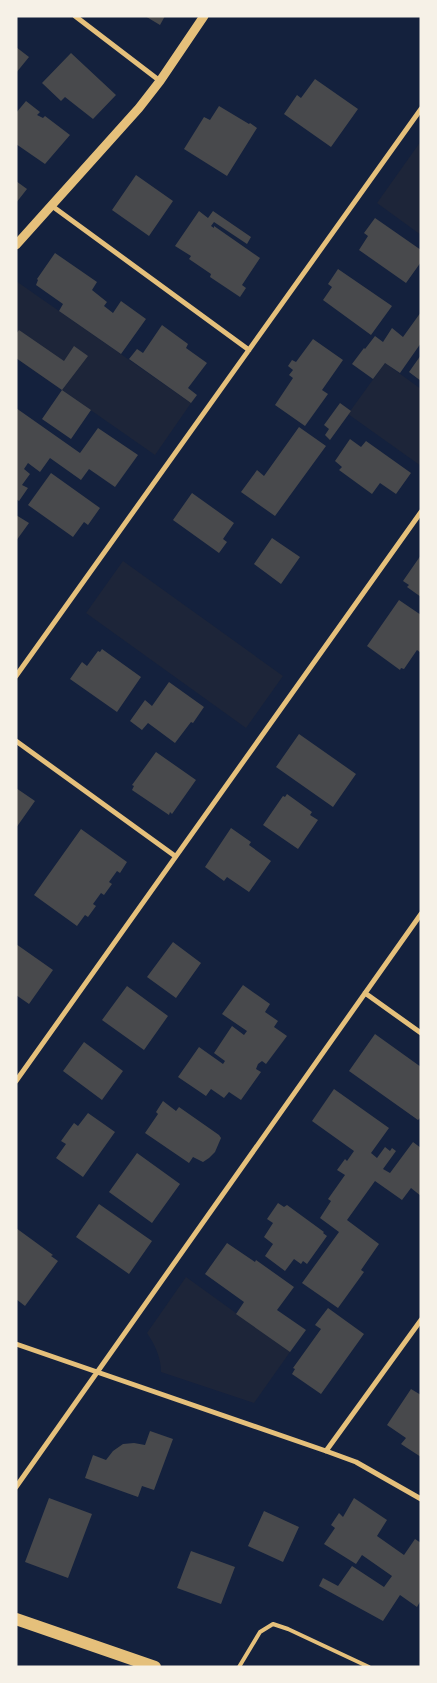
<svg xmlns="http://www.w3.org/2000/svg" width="437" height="1683" font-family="'Times New Roman',serif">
  <rect width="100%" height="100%" fill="#14213d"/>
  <path fill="#1d2539" d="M421 141V235L377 203Z
    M16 281 191 403 155 455 16 358Z
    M385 363 421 389V466L348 414Z
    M123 561 283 676 246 728 86 613Z
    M186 1277 290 1352 254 1403 161 1372C161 1357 155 1345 147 1333Z"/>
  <path fill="#48494c" d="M145 16H165L160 25Z
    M16 47 29 57 16 73Z
    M71 53 116 95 93 119 65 97 61 101 42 83Z
    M315 79 358 109 331 147 284 114 297 95 301 98Z
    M26 101 40 112 37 115 43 118 45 116 70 135 45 164 16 144V113Z
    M219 106 249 124 250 123 257 128 227 176 184 149 204 117 210 120Z
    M136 175 173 201 149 236 112 210Z
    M16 181 27 189 16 203Z
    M199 211 208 218 213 211 251 237 247 244 214 222 211 226 214 228V226L260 258 242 285 246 288 240 297 210 277 211 274 189 259 191 256 175 246Z
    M375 218 421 250V262L406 283 359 250 368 236 364 233Z
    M55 253 97 282 92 290 107 302 104 306 113 313 121 301 146 319 121 354 59 311 63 304 36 285 38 280 37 279Z
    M338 269 392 306 371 335 323 300 332 287 328 284Z
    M421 312V343L400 373 385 363 373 379 352 364 364 348 365 349 375 336 383 342 392 328 403 337Z
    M162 325 188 344 186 348 207 363 188 388 197 395 191 403 129 359 137 349 143 353Z
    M19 330 64 361 74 346 88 356 62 390 16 358V334Z
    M313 339 343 360 322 390 328 394 305 426 275 405 293 378 289 375 293 370 288 366 292 360 296 362Z
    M421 355V381L409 372Z
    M62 390 91 410 71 439 42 419Z
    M340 403 351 411 330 440 325 435 329 429 324 425Z
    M16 408 80 453 98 428 138 455 115 487 89 469 81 480 50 458 40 472 28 463 24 469 30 474 22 485 28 488 19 501 16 499Z
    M299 427 326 446 275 516 241 492 257 470 264 476Z
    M350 439 361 447 366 441 411 473 396 494 380 483 372 494 339 470 342 467 335 461Z
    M51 473 100 508 88 525 84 522 73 537 28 505Z
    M192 493 234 523 223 539 227 542 219 553 173 520Z
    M16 515 29 523 16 541Z
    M272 538 300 557 281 584 254 564Z
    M421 555V597L407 587 409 585 403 581Z
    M399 600 421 615V653L417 650 404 669 401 668 400 670 367 646Z
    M102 649 141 677 117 712 70 679 82 662 87 666 98 651 100 652Z
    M169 682 204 707 193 723 191 722 175 743 148 723 142 730 130 721 145 700 152 706Z
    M299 734 356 774 333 807 276 767Z
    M156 752 196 780 172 814 170 812 169 815 132 790 134 786 132 785Z
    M16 788 35 801 16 828Z
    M287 794 312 812 310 815 318 820 298 849 263 825 283 796 285 797Z
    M231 828 251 842 249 845 271 861 249 892 227 877 224 881 205 867Z
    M81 829 127 862 120 873 117 871 109 882 112 884 104 895 101 893 93 904 96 906 88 917 85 915 77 926 34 895Z
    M173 942 201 963 176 998 147 977Z
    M16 944 53 970 29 1004 16 995Z
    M243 985 270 1004 265 1012 278 1021 274 1027 287 1036 266 1064 262 1061 258 1064 256 1069 261 1072 241 1100 229 1092 224 1098 211 1089 206 1096 178 1077 199 1047 223 1064 225 1061 214 1053 232 1026 244 1035 247 1031 222 1014Z
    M127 986 168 1016 144 1050 102 1020Z
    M375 1034 421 1067V1117L418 1120 349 1071Z
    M84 1042 123 1071 102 1100 63 1071Z
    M334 1089 389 1128 371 1153 377 1158 385 1147 390 1151 392 1148 396 1151 383 1169 390 1173 413 1142 421 1148V1196L411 1188 402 1200 375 1181 347 1220 379 1244 361 1270 364 1272 338 1308 302 1283 339 1232 320 1218 331 1201 328 1199 345 1175 337 1170 345 1159 347 1161 354 1151 312 1121Z
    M163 1101 176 1111 179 1107 219 1135 221 1138 215 1152 209 1158 203 1162 193 1157 189 1163 145 1133 158 1114 156 1112Z
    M88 1113 115 1132 83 1177 56 1158 66 1144 61 1141 74 1123 78 1126Z
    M137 1153 180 1184 152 1223 109 1192Z
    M278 1203 284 1207 287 1205 324 1232 323 1233 327 1236 307 1264 303 1261 301 1264 294 1259 285 1271 265 1256 273 1244 264 1237 273 1223 267 1219Z
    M99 1204 152 1241 129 1274 76 1237Z
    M16 1228 53 1255 51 1256 58 1261 25 1306 16 1299Z
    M227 1243 255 1262 256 1260 294 1287 277 1310 306 1330 290 1352 236 1314 244 1302 205 1274Z
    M328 1308 364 1334 321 1394 292 1374 295 1369 293 1368 321 1329 315 1325Z
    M411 1389 421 1395V1457L401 1444 406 1438 387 1425Z
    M150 1431 173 1439 154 1490 142 1486 138 1497 85 1478 93 1455 106 1460 113 1451 123 1444 134 1443 145 1445Z
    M49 1498 92 1514 68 1578 25 1562Z
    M354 1498 387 1520 377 1536 404 1555 415 1539 421 1543V1600L417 1607 400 1595 383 1621 319 1586 323 1578 338 1586 352 1566 384 1587 392 1576 362 1555 356 1564 324 1544 335 1528 331 1525 339 1513 343 1517Z
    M264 1511 299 1527 283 1562 248 1546Z
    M191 1551 235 1567 221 1604 177 1588Z"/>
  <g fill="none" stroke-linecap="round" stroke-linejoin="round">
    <path stroke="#e5c07b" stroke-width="4" d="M239 1667 260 1632 273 1624 288 1629 369 1667"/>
    <path stroke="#e5c07b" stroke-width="5" d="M75 16 160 81
      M52 206 249 350
      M16 676 421 109
      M16 741 175 856
      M365 993 421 1033
      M16 1081 421 512
      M16 1344 326 1451 356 1462 421 1499
      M326 1451 421 1320
      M16 1487 421 914"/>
    <path stroke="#e5c07b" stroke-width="9" d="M16 245 139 108 160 81 204 16"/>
    <path stroke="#e5c07b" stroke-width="12" d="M16 1619 155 1667"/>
  </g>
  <rect width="437" height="1683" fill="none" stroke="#f6f1e7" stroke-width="35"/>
</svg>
